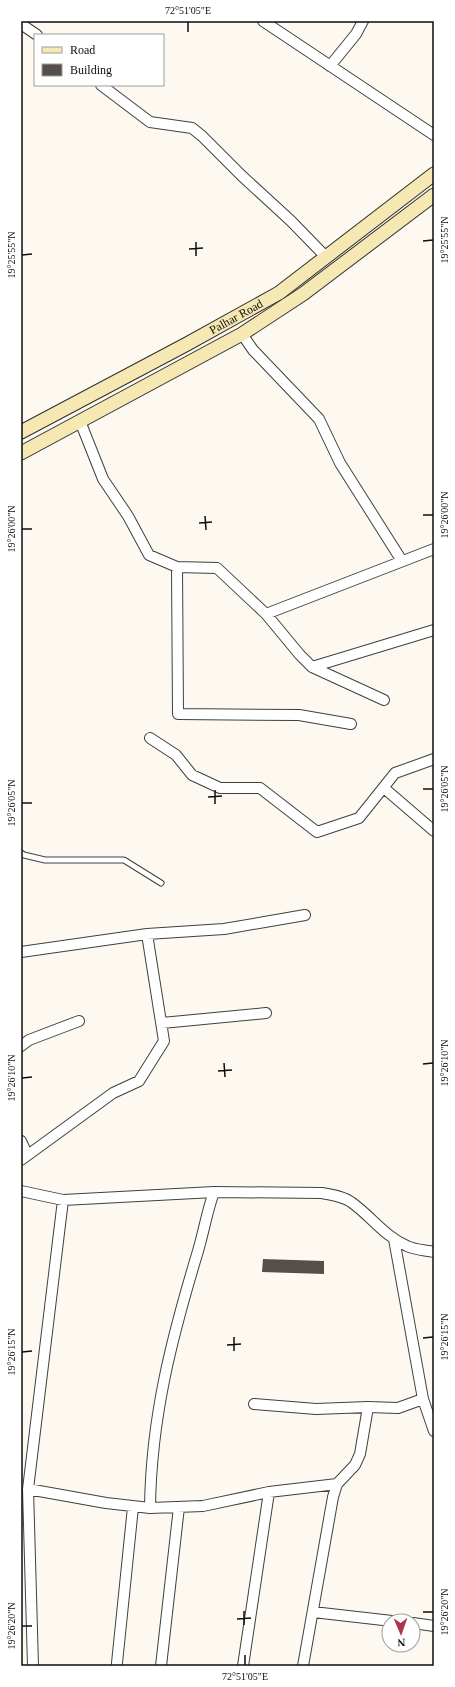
<svg xmlns="http://www.w3.org/2000/svg" width="455" height="1687" font-family="'Times New Roman',serif">
  <rect width="100%" height="100%" fill="#fdf9f0"/>
  <path fill="#554e4b" d="M263 1259 324 1261V1274L262 1272Z"/>
  <g fill="none" stroke-linecap="round" stroke-linejoin="round">
    <defs>
      <path id="service" d="M21 853 24 855 45 860H124L161 883"/>
      <path id="minor" d="M263 21 434 135
        M21 24 37 35
        M330 66 356 34 363 21
        M101 85 150 122 192 128 202 136 242 176 291 221 326 257
        M242 334 253 350 319 419 340 463 402 561
        M80 421 103 479 128 516 149 555 177 567 217 568 266 614 300 655 312 667 384 700
        M177 567 178 714 299 715 351 724
        M266 614 434 549
        M312 667 434 630
        M150 738 176 755 192 775 220 788H260L317 832 359 818 395 773 434 759
        M384 788 434 831
        M21 952 147 934 224 929 305 915
        M162 1023 266 1013
        M21 1046 29 1040 79 1021
        M21 1141 27 1154
        M21 1160 113 1093 139 1081 164 1041 147 934
        M21 1191 63 1200 214 1192 322 1193C332 1195 343 1196 351 1202 371 1216 384 1236 407 1246 415 1250 425 1250 434 1252
        M394 1239 423 1399 434 1431
        M254 1404 316 1409 368 1407
        M28 1489 106 1503 150 1508 203 1506 269 1492 337 1484
        M150 1508C151 1417 172 1337 198 1251 204 1231 207 1211 214 1192
        M313 1612 392 1621
        M413 1623 434 1626
        M117 1663 133 1507
        M33 1666 28 1489 63 1200
        M161 1666 179 1507
        M243 1666 269 1492
        M303 1666 333 1497 337 1484 355 1465 360 1454 368 1407 398 1408 423 1399"/>
      <g id="secondary">
        <path id="s1" d="M21 432 187 344 279 293 434 174"/>
        <path d="M21 453 242 334 303 294 434 195"/>
      </g>
    </defs>
    <use href="#service" stroke="#404040" stroke-width="7"/>
    <use href="#minor" stroke="#404040" stroke-width="12"/>
    <use href="#secondary" stroke="#2f2f2f" stroke-width="15"/>
    <use href="#service" stroke="#fff" stroke-width="5"/>
    <use href="#minor" stroke="#fff" stroke-width="10"/>
    <use href="#secondary" stroke="#f5e8b3" stroke-width="13"/>
  </g>
  <path fill="none" stroke="#0d0d0d" stroke-width="1.5" d="M188 22V32M423 241 433 240M196 242V256M189 249 203 248M22 255 32 254M423 515H433M205 516 206 530M199 523 212 522M22 529H32M423 789H433M215 790V804M208 797 222 796M22 803H32M224 1063 225 1077M423 1064 433 1063M218 1071 232 1070M22 1078 32 1077M234 1337V1351M423 1338 433 1337M227 1345 241 1344M22 1352 32 1351M244 1611V1625M423 1612H433M237 1619 251 1618M22 1626H32M245 1655V1665"/>
  <g text-anchor="middle" dominant-baseline="central" stroke-width="4" stroke-linejoin="round" paint-order="stroke">
    <g font-size="12" fill="#0d0d0d" stroke="#fff">
      <text stroke="none"><textPath href="#s1" startOffset="244">Palhar Road</textPath></text>
    </g>
  </g>
  <rect width="455" height="1687" fill="none" stroke="#ffffff" stroke-width="44"/>
  <rect x="34" y="34" width="130" height="52" fill="#ffffff" stroke="#9e9e9e"/>
  <rect x="42" y="47" width="20" height="6" fill="#f5e8b3" stroke="#9e9e9e"/>
  <text x="70" y="54" font-size="12" fill="#0d0d0d">Road</text>
  <rect x="42" y="64" width="20" height="12" fill="#554e4b" stroke="#9e9e9e"/>
  <text x="70" y="74" font-size="12" fill="#0d0d0d">Building</text>
  <g transform="translate(401 1633) rotate(178)"><circle r="19" fill="#ffffff" stroke="#9e9e9e"/>
  <path d="M0-3L7 15L0 10L-7 15Z" fill="#ac3747"/>
  <text y="-6" font-size="11" font-weight="bold" text-anchor="middle" fill="#0d0d0d">N</text>
  </g>
  <rect x="22" y="22" width="411" height="1643" fill="none" stroke="#0d0d0d" stroke-width="1.5"/>
  <g font-size="10" text-anchor="middle" fill="#0d0d0d">
    <text x="188" y="14">72°51'05"E</text>
    <text transform="translate(444 240) rotate(-90)" y="4">19°25'55"N</text>
    <text transform="translate(11 255) rotate(-90)" y="4">19°25'55"N</text>
    <text transform="translate(444 515) rotate(-90)" y="4">19°26'00"N</text>
    <text transform="translate(11 529) rotate(-90)" y="4">19°26'00"N</text>
    <text transform="translate(444 789) rotate(-90)" y="4">19°26'05"N</text>
    <text transform="translate(11 803) rotate(-90)" y="4">19°26'05"N</text>
    <text transform="translate(444 1063) rotate(-90)" y="4">19°26'10"N</text>
    <text transform="translate(11 1078) rotate(-90)" y="4">19°26'10"N</text>
    <text transform="translate(444 1337) rotate(-90)" y="4">19°26'15"N</text>
    <text transform="translate(11 1352) rotate(-90)" y="4">19°26'15"N</text>
    <text transform="translate(444 1612) rotate(-90)" y="4">19°26'20"N</text>
    <text transform="translate(11 1626) rotate(-90)" y="4">19°26'20"N</text>
    <text x="245" y="1680">72°51'05"E</text>
  </g>
</svg>
